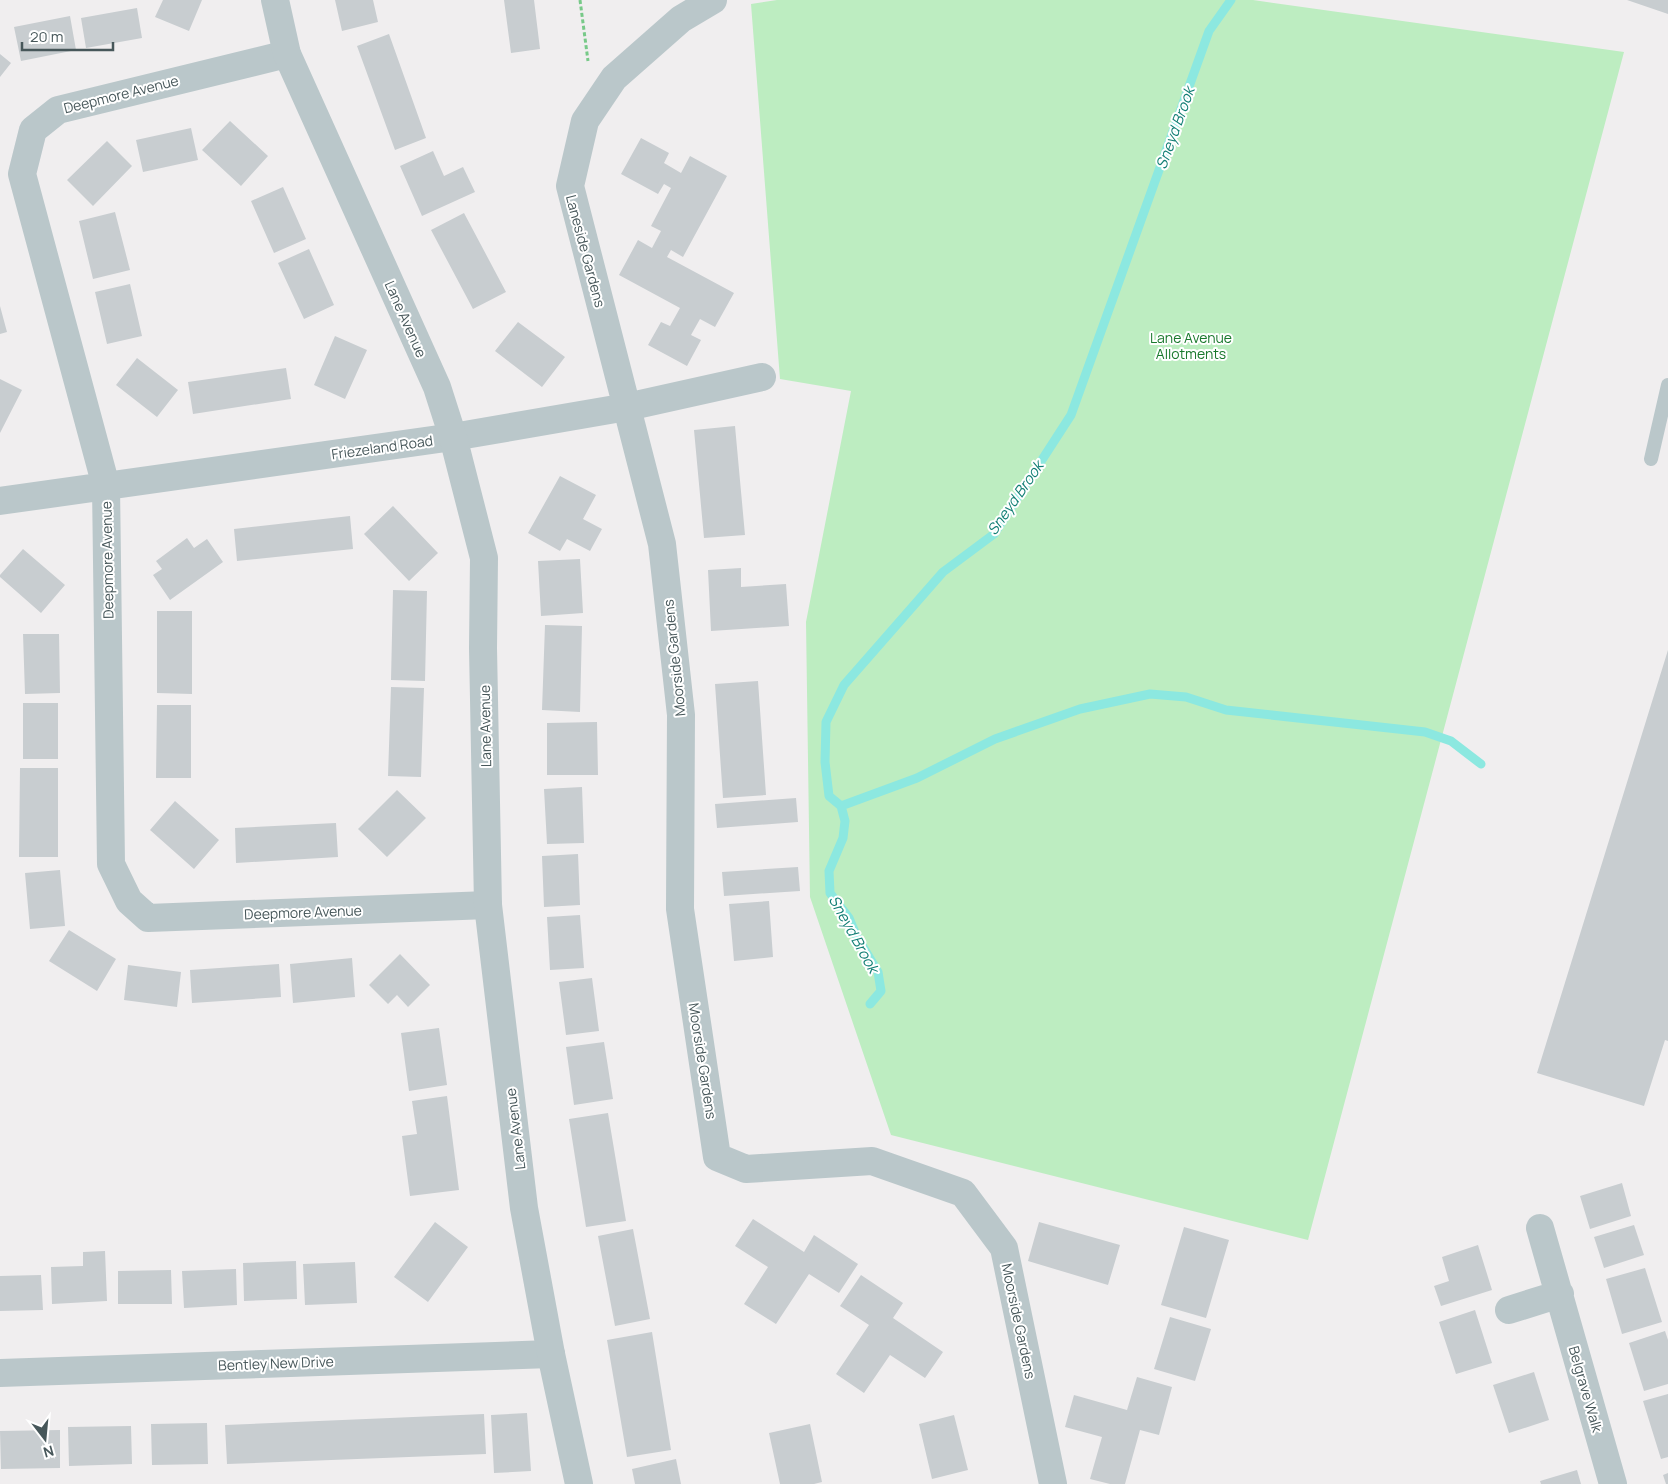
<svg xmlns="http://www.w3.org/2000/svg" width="1668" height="1484" font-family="Manrope,sans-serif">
  <rect width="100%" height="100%" fill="#f0eeef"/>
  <path fill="#bdedc1" d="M777 0H1253L1624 52 1308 1240 891 1135 810 897 806 622 851 391 780 379 751 4Z"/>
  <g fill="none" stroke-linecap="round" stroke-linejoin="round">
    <path stroke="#8ce8e0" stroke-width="9" d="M841 806 917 778 995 739 1080 709 1150 694 1186 697 1226 710 1425 732 1451 741 1481 764
      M870 1004 881 991 878 972 856 935 849 918 830 893 829 871 843 838 845 821 841 806 829 796 825 762 826 722 844 685 943 572 994 534 1071 415 1209 31 1231 0"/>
  </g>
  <path fill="#c8cdd0" d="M163 0H202L189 31 155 17Z
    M335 0H373L378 22 342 31Z
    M504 0H534L540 49 511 53Z
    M1627 0H1668V14Z
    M137 8 142 38 86 48 81 18Z
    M70 16 76 50 21 61 14 27Z
    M389 34 426 138 395 150 357 46Z
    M0 54 11 63 0 77Z
    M230 121 268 156 241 186 202 150Z
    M191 128 198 160 143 172 136 140Z
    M641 138 669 153 664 163 681 173 690 156 727 176 683 257 671 250 667 257 734 293 715 327 700 319 691 335 701 340 687 366 648 345 661 322 670 326 680 308 619 275 638 240 652 248 661 231 651 226 671 188 664 184 658 194 621 174Z
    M107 141 132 166 93 206 67 180Z
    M433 151 444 176 463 167 475 192 422 216 400 166Z
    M283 187 306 239 274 253 251 201Z
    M115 212 130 270 93 279 79 221Z
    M464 213 506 292 473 309 431 230Z
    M309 249 334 305 304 319 278 263Z
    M130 284 142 336 107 344 95 292Z
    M0 306 7 332 0 334Z
    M518 322 565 357 542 387 495 351Z
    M335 336 367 350 345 399 314 385Z
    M137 358 178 390 157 417 116 385Z
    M286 368 291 399 193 414 188 382Z
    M0 379 22 390 0 433Z
    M735 426 745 535 704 538 694 430Z
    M560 476 596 495 583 519 602 529 590 551 567 539 560 551 528 533Z
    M393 506 438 553 409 581 364 534Z
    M350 516 353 549 237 561 234 529Z
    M187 538 194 548 207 539 223 562 170 600 153 575 162 569 156 561Z
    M23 549 65 585 41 613 0 577V575Z
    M580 559 583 613 541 616 538 561Z
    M741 568V587L786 584 789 626 711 631 708 570Z
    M393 590 427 591 425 681 391 680Z
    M157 611H192V694L157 693Z
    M545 625 582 626 580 712 542 710Z
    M23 634H59L60 693 25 694Z
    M1668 650V1041L1665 1040 1644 1106 1537 1073Z
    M758 681 766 795 723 798 715 684Z
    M391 687 424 688 421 777 388 776Z
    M23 703H58V759H23Z
    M157 705H191V778H156Z
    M597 722 598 775H547V723Z
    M20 768H58V857H19Z
    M582 787 584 843 547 844 544 789Z
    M397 790 426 818 387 857 358 829Z
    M796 798 798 822 717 828 715 804Z
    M175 801 219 840 194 869 150 830Z
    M336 823 338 857 236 863 235 828Z
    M578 854 580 905 544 907 542 856Z
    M798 867 800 891 724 896 722 872Z
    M60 870 65 926 30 929 25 873Z
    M769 901 773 957 734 961 729 904Z
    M580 915 584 968 550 970 547 917Z
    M69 930 116 959 97 991 49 961Z
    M400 954 430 985 408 1007 397 995 388 1004 369 985Z
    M352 958 355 997 293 1003 290 964Z
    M279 964 281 997 192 1003 190 970Z
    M128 965 181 972 177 1007 124 1000Z
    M592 978 599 1031 566 1035 559 982Z
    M439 1028 447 1085 409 1091 401 1033Z
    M604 1042 613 1099 574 1105 566 1047Z
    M447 1096 459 1190 410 1196 402 1136 417 1134 412 1101Z
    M608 1113 626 1221 586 1227 569 1119Z
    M1622 1183 1631 1216 1590 1229 1580 1196Z
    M753 1219 804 1252 814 1235 858 1264 839 1293 809 1274 776 1324 744 1304 768 1267 735 1246Z
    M435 1222 468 1247 428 1302 394 1277Z
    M1039 1222 1120 1245 1108 1285 1028 1261Z
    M1634 1225 1644 1255 1604 1268 1594 1237Z
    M1184 1227 1229 1240 1206 1318 1161 1305Z
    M633 1229 650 1319 615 1326 598 1236Z
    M1478 1245 1492 1290 1441 1306 1434 1286 1449 1281 1442 1257Z
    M105 1251 107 1301 52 1304 51 1267 83 1266V1252Z
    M296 1261 297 1299 244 1301 243 1263Z
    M355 1262 357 1303 305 1305 303 1264Z
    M1645 1268 1662 1322 1622 1334 1606 1279Z
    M236 1269 237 1305 184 1308 182 1271Z
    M171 1270 172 1304H118V1271Z
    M41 1275 43 1310 0 1311V1276Z
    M861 1275 903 1303 893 1318 943 1352 925 1378 890 1355 864 1393 836 1374 869 1325 840 1306Z
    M1475 1310 1492 1363 1456 1374 1439 1322Z
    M1170 1317 1211 1329 1195 1381 1154 1369Z
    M1665 1331 1668 1340V1384L1644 1391 1629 1343Z
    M652 1332 671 1450 627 1457 607 1340Z
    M1534 1372 1549 1420 1509 1433 1493 1385Z
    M1137 1377 1172 1387 1159 1435 1140 1430 1125 1484H1110L1090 1479 1102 1437 1065 1427 1074 1395 1127 1410Z
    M1668 1394V1457L1661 1459 1643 1401Z
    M527 1413 531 1471 494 1473 491 1415Z
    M484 1414 486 1454 227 1464 225 1425Z
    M954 1415 968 1470 932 1479 919 1424Z
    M207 1423 208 1464 152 1465 151 1424Z
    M810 1424 822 1482 814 1484H780L769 1433Z
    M131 1426 132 1464 69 1466 68 1427Z
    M60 1430V1468L1 1469 0 1431Z
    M676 1459 681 1484H635L632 1469Z
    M1577 1470 1581 1484H1541L1540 1481Z
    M1668 1473V1484H1666L1663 1475Z"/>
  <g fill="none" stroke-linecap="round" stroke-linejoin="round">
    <path stroke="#77c988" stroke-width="3" stroke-dasharray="4 2.5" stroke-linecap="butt" d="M580 0 588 61"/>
    <path stroke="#bac7ca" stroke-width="14" d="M1651 459 1668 385"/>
    <path stroke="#bac7ca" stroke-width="28" d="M713 0 681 19 614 78 585 121 570 186 662 544 681 715 680 909 717 1157 746 1169 872 1161 963 1193 1004 1248 1053 1484
      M287 54 58 110 33 130 22 174 106 486 111 864 129 901 148 918 488 905
      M0 501 453 437 627 407 762 377
      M1540 1228 1613 1484
      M1509 1310 1560 1294
      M0 1373 551 1354"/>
    <path stroke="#bac7ca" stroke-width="28" d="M275 0 287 54 437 387 453 437 484 558 483 648 488 905 524 1208 551 1354 579 1484"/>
  </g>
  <g text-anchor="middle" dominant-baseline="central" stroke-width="4" stroke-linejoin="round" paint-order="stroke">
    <g font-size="14" fill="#47575a" stroke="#fff">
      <text transform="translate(121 94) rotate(-14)">Deepmore Avenue</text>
      <text transform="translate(586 251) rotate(75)">Laneside Gardens</text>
      <text transform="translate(406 319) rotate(66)">Lane Avenue</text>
      <text transform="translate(382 447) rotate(-8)">Friezeland Road</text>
      <text transform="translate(107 560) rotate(-91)">Deepmore Avenue</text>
      <text transform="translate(674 658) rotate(-96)">Moorside Gardens</text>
      <text transform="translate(485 726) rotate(-91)">Lane Avenue</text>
      <text transform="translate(303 912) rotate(-2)">Deepmore Avenue</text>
      <text transform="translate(703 1061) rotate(81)">Moorside Gardens</text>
      <text transform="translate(515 1129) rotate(-97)">Lane Avenue</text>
      <text transform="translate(1019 1321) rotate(78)">Moorside Gardens</text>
      <text transform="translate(276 1363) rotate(-2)">Bentley New Drive</text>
      <text transform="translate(1586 1389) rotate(74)">Belgrave Walk</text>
    </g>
    <g font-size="14" fill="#1a792d" stroke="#fff">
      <text x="1191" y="337">Lane Avenue<tspan x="1191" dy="16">Allotments</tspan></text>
    </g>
    <g font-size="15" font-style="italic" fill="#117e74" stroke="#fff">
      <text transform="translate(1175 128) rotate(-70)">Sneyd Brook</text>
      <text transform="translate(1015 498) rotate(-55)">Sneyd Brook</text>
      <text transform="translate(854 934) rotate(61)">Sneyd Brook</text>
    </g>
  </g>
  <g transform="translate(45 1439) rotate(164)" stroke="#ffffff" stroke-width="4" paint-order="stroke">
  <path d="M0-4L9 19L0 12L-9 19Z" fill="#47575a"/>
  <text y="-8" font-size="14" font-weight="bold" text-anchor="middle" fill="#47575a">N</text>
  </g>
  <path d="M22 42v8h91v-8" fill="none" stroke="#47575a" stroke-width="2.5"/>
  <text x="30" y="42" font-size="15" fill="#47575a" stroke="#ffffff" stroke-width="4" paint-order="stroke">20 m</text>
</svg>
